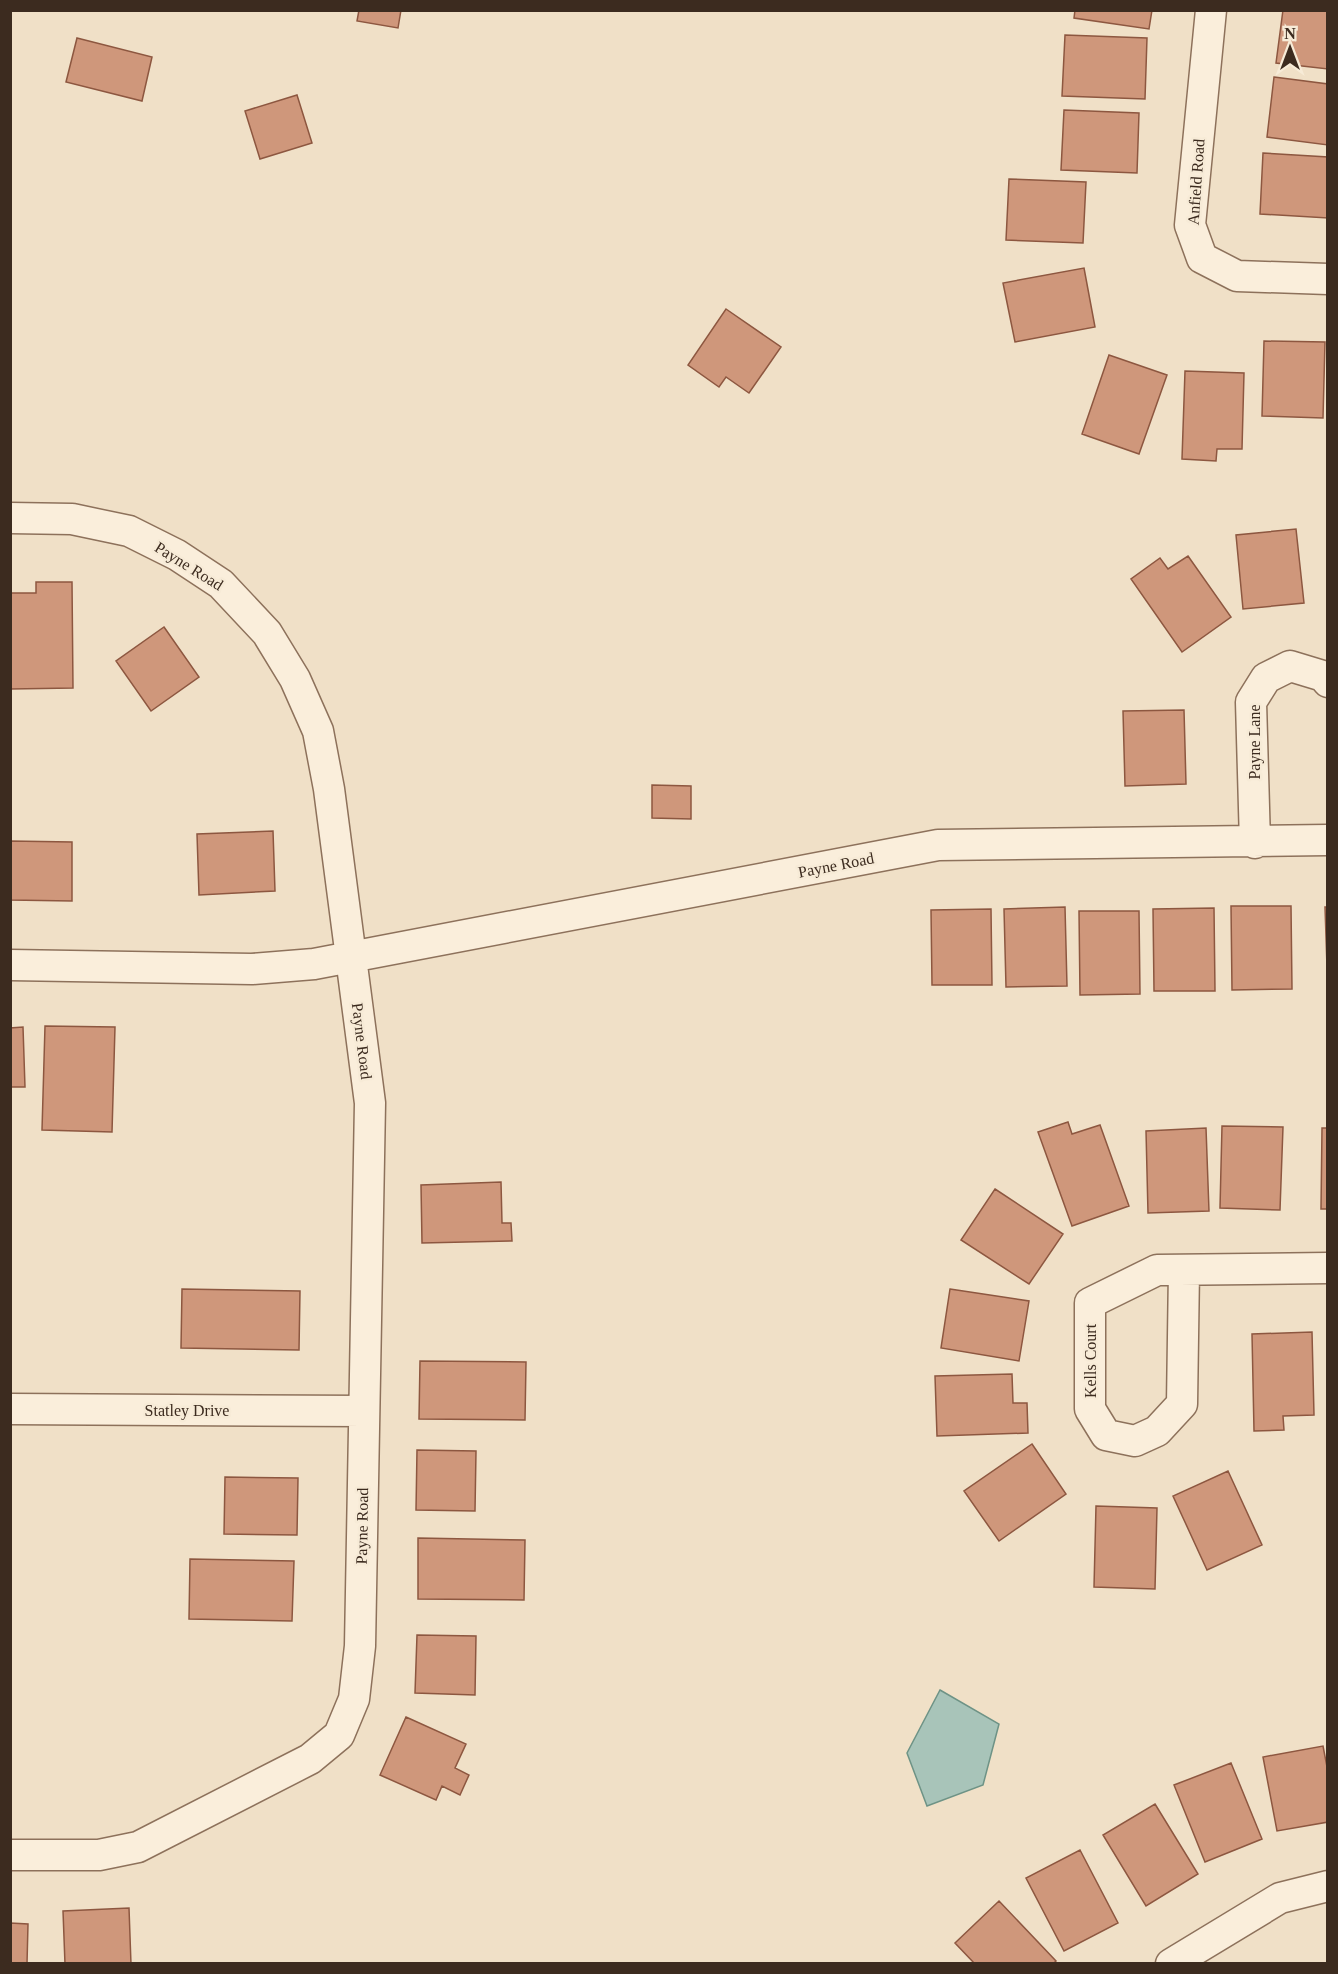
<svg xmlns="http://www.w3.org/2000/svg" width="1338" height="1974" font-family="Georgia,serif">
  <rect width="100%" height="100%" fill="#f0e0c7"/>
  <path fill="#a8c4b9" stroke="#6e9386" stroke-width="1.5" d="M940 1690 999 1724 983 1785 927 1806 907 1753Z"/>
  <path fill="#cf977b" stroke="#8d5740" stroke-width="1.5" d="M359 10H401L398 28 357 21Z
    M1075 10H1152L1149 29 1074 18Z
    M1283 10H1328V69L1276 63Z
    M1065 35 1147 38 1145 99 1062 96Z
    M77 38 152 57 142 101 66 82Z
    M1274 77 1328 84V145L1267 137Z
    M297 95 312 143 260 159 245 111Z
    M1064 110 1139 113 1137 173 1061 170Z
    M1263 153 1328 157V218L1260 214Z
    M1009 179 1086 182 1083 243 1006 240Z
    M1084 268 1095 327 1015 342 1003 283Z
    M726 309 781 347 749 393 726 377 719 387 688 365Z
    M1264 341 1325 342 1323 418 1262 416Z
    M1109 355 1167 375 1139 454 1082 434Z
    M1185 371 1244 373 1242 449H1217L1216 461 1182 459Z
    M1296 529 1304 603 1243 609 1236 535Z
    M1188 556 1231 617 1182 652 1131 579 1160 558 1168 569Z
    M36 582H72L73 688 11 689 10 593H36Z
    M164 627 199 677 151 711 116 661Z
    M1184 710 1186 784 1125 786 1123 711Z
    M652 785 691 786V819L652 818Z
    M273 831 275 891 199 895 197 834Z
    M10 841 72 842V901L10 900Z
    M1231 906H1291L1292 989 1232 990Z
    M1065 907 1067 986 1006 987 1004 909Z
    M1325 907H1328V997Z
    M1214 908 1215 991H1154L1153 909Z
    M991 909 992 985H932L931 910Z
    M1079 911H1139L1140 994 1080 995Z
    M45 1026 115 1027 112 1132 42 1130Z
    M23 1027 25 1087H10V1028Z
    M1068 1122 1072 1134 1100 1125 1129 1206 1072 1226 1038 1132Z
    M1222 1126 1283 1127 1280 1210 1220 1208Z
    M1206 1128 1209 1211 1148 1213 1146 1131Z
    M1322 1128H1328V1209H1321Z
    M501 1182 502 1223H511L512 1241 422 1243 421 1185Z
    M995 1189 1063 1234 1029 1284 961 1240Z
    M182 1289 300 1291 299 1350 181 1348Z
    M950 1289 1029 1301 1019 1361 941 1348Z
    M1312 1332 1314 1415 1283 1416 1284 1430 1254 1431 1252 1334Z
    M420 1361 526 1362 525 1420 419 1419Z
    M1012 1374 1013 1403H1027L1028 1433 937 1436 935 1376Z
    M1032 1444 1066 1494 999 1541 964 1491Z
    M417 1450 476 1451 475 1511 416 1510Z
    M1228 1471 1262 1545 1207 1570 1173 1496Z
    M225 1477 298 1478 297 1535 224 1534Z
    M1096 1506 1157 1508 1155 1589 1094 1587Z
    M418 1538 525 1540 524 1600 418 1599Z
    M190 1559 294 1561 292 1621 189 1619Z
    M417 1635 476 1636 475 1695 415 1693Z
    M406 1717 466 1744 455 1768 469 1775 460 1795 442 1786 436 1800 380 1775Z
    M1323 1746 1328 1772V1822L1277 1831 1263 1757Z
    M1231 1763 1262 1839 1205 1862 1174 1785Z
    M1155 1804 1198 1874 1146 1906 1103 1835Z
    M1080 1850 1118 1923 1064 1951 1026 1878Z
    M999 1901 1056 1961 1053 1964H975L955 1943Z
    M129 1908 131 1964H65L63 1911Z
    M10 1923 28 1924 27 1964H10Z"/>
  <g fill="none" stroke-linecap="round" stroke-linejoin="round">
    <defs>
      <path id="minor" d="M1211 10 1190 225 1202 258 1237 276 1328 279
        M10 518 72 519 129 531 177 555 221 584 267 633 295 679 318 731 329 789 370 1103 360 1646 354 1699 339 1735 310 1759 138 1847 99 1855H10
        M1255 843 1251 702 1266 678 1290 666 1323 676 1328 682
        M10 965 252 969 314 964 938 845 1328 840
        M1184 1270 1182 1404 1157 1431 1135 1441 1106 1435 1090 1409V1303L1157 1270 1328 1268
        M10 1409 364 1411
        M1171 1964 1280 1898 1328 1886"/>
    </defs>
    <use href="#minor" stroke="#8d715b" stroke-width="33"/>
    <use href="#minor" stroke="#faeedb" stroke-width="30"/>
  </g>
  <g text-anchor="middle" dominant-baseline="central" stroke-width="5" stroke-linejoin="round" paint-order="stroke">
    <g font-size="16" fill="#3c2b1f" stroke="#f7ebd7">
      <text transform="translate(1196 182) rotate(-86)">Anfield Road</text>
      <text transform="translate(189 566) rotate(32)">Payne Road</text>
      <text transform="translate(1254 742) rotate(-90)">Payne Lane</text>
      <text transform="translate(836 865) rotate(-11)">Payne Road</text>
      <text transform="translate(362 1041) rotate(83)">Payne Road</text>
      <text transform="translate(1090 1361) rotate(-90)">Kells Court</text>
      <text x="187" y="1410">Statley Drive</text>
      <text transform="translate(362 1526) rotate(-89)">Payne Road</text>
    </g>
  </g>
  <rect width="1338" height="1974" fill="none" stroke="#3c2b1f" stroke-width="24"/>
  <g transform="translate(1290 48)" stroke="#f7ebd7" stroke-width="4.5" paint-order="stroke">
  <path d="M0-4.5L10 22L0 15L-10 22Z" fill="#3c2b1f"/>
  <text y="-9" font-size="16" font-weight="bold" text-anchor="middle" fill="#3c2b1f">N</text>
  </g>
</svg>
